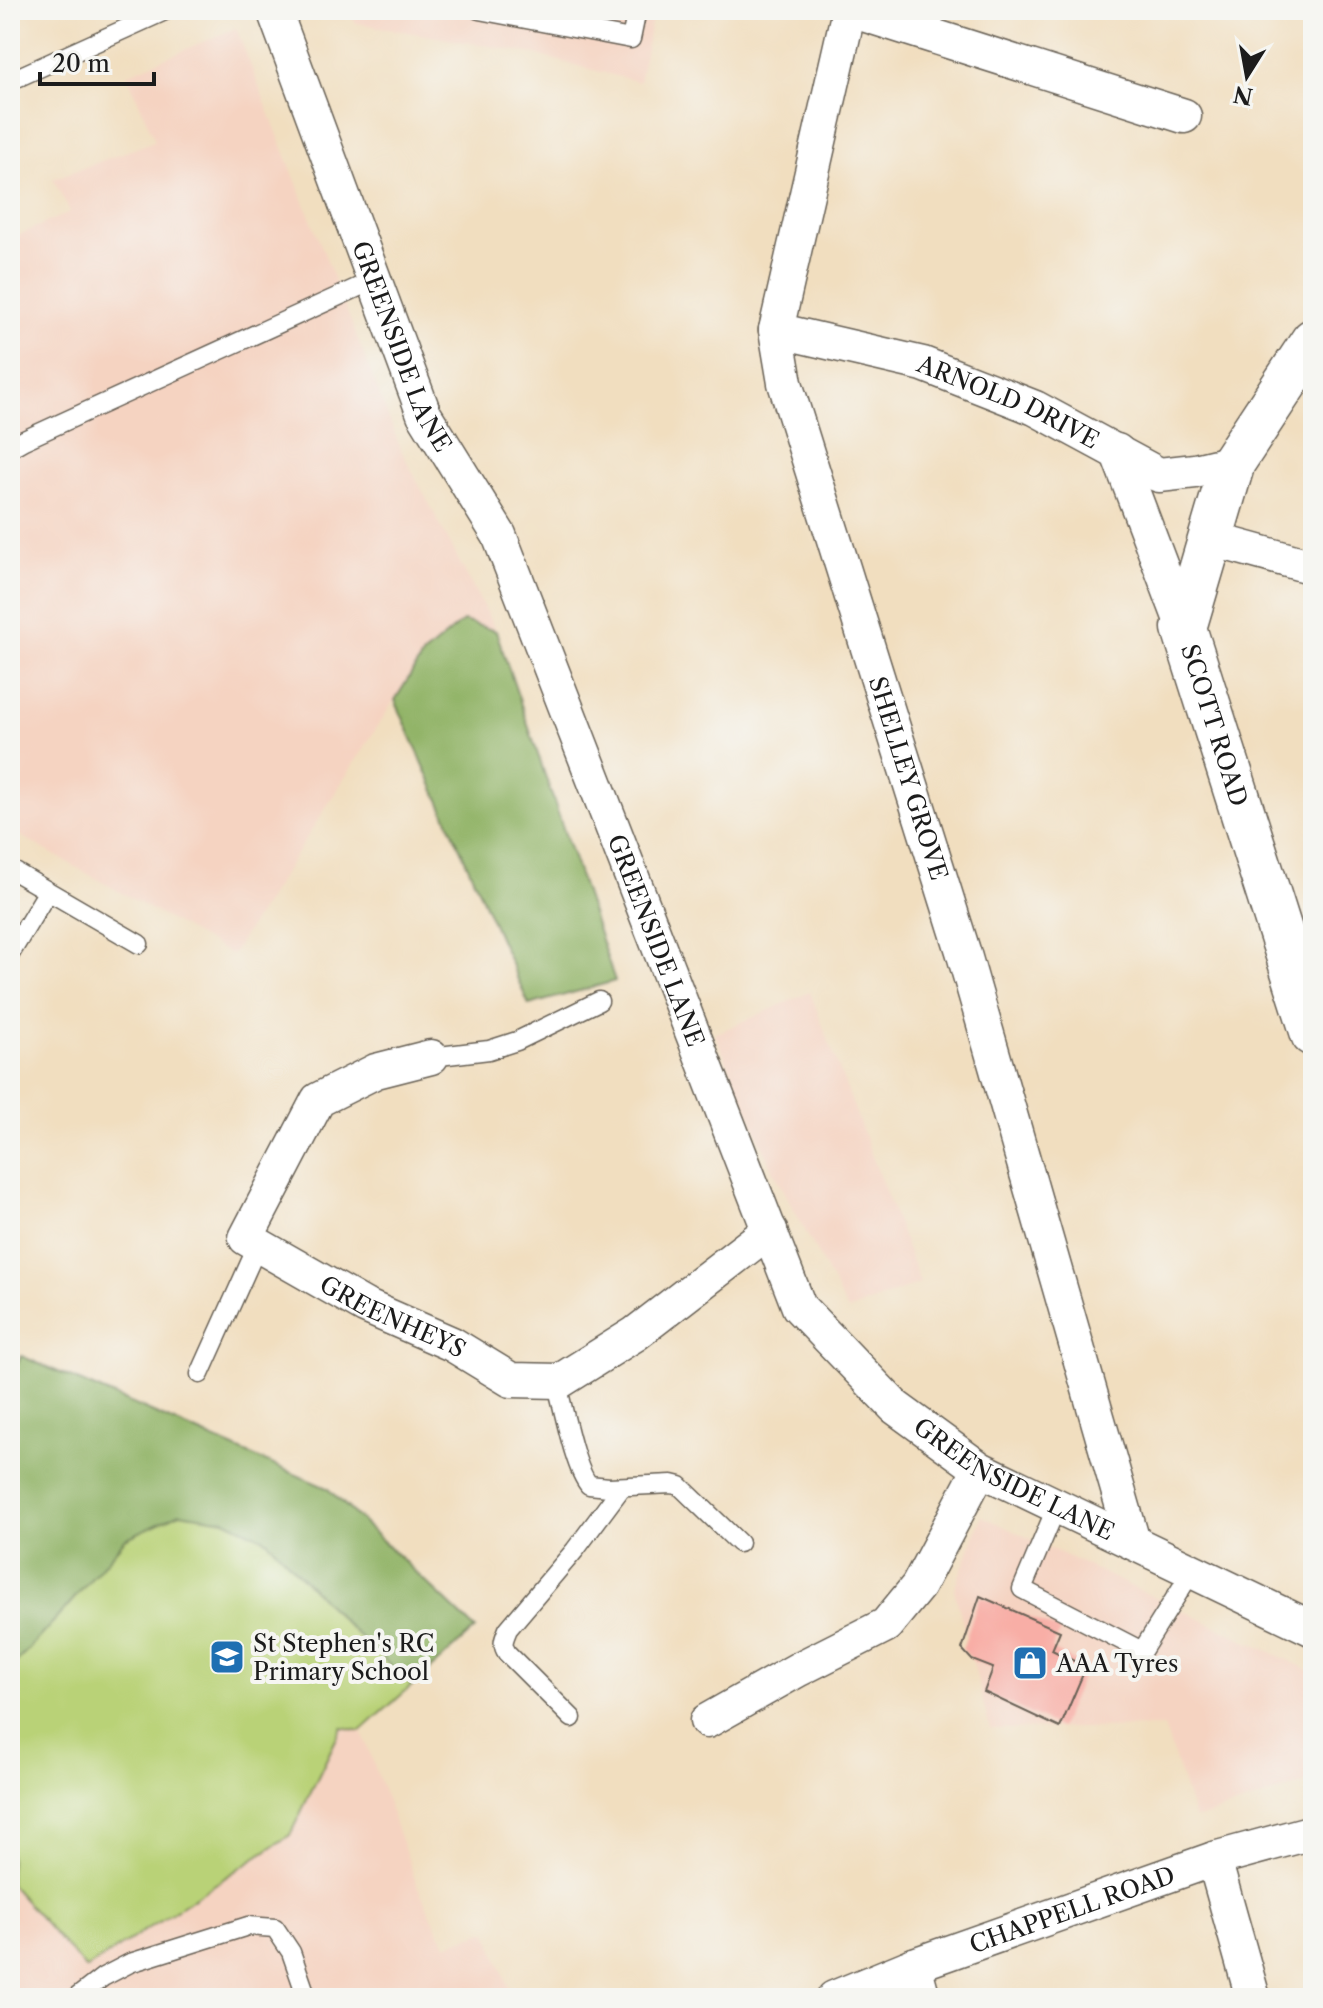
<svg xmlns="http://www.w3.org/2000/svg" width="1323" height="2008" font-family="'Libre Caslon Text',serif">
  <rect width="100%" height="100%" fill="#f6f6f2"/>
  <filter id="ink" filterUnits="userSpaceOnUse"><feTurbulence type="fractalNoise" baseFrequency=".0125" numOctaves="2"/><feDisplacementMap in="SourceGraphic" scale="16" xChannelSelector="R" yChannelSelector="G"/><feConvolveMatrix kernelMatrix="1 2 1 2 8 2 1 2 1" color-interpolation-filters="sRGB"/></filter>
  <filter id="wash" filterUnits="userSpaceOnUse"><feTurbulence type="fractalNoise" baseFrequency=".006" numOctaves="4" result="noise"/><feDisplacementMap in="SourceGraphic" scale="32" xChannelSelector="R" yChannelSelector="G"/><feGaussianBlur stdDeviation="1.8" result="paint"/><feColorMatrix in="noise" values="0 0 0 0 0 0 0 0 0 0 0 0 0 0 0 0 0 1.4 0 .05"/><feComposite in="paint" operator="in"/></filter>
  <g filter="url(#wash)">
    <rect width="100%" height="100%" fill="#f1debf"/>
    <path fill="#f5d3c1" d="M346 10H654L639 82 529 53 356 23Z
      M236 28 402 452 496 631 463 621 423 655 232 955 10 830V239L70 212 53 179 155 141 127 74Z
      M810 992 920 1283 848 1311 774 1172 715 1034Z
      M21 1356 327 1488 475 1629 362 1731 417 1885 446 1945 487 1931 513 1998H10V1380Z
      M982 1516 1313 1672V1781L1195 1819 1164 1727 990 1729 954 1589Z"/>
    <path fill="#b9d277" stroke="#6a774a" stroke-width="2" d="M21 1356 327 1488 475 1629 361 1731 342 1727 290 1835 86 1969 10 1884V1380Z"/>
    <path fill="#92b468" stroke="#576842" stroke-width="2" d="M463 621 496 631 615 981 529 1005 395 700 423 655Z
      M21 1356 327 1488 475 1629 412 1686 345 1623 267 1540 225 1520 180 1513 125 1539 67 1607 10 1669V1380Z"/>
    <g id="blocks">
      <path fill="#f8aea6" d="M980 1596 1060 1631 1052 1650 1086 1667 1060 1728 984 1692 993 1668 972 1660 962 1649Z"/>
    </g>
  </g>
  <g filter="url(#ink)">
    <use href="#blocks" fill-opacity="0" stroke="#676055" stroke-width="2"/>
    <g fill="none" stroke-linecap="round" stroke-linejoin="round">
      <defs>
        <path id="lane" d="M479 10 631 39 637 10
          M10 81 167 10
          M10 448 24 440 374 280
          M10 869 139 944
          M10 954 48 891
          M431 1057 489 1050 517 1041 599 1001
          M200 1374 258 1245
          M556 1381C563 1405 574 1468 589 1485L609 1487 672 1484 680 1486 739 1543
          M1057 1506 1022 1589 1142 1651 1192 1571
          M572 1718 507 1653C501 1644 504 1639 508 1629L575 1550 622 1487
          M76 1998 103 1977 130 1963 248 1926 275 1928 291 1952 307 1998"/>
        <g id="street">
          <path id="s1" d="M274 10 424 414 499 535 799 1307 895 1407 980 1469 1313 1629"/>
          <path id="s2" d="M849 10 776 330 785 383 963 951 1133 1542"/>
          <path d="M851 10 1184 116"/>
          <path id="s3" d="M776 330 923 364 1035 408 1159 475 1195 471 1233 462"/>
          <path d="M1117 451 1184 628"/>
          <path d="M1211 539 1313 567"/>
          <path id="s4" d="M431 1057 376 1071 318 1100 246 1238 365 1306 452 1344 511 1380 560 1381 635 1334 770 1230"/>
          <path d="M707 1721 799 1669 886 1625 918 1586 980 1469"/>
          <path d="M1214 1859 1253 1998"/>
          <path d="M914 1965 923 1998"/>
          <path id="s5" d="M834 1998 914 1965 1214 1859 1313 1832"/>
        </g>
        <g id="secondary">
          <path id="s6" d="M1313 341 1233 462 1184 628 1313 1034"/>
        </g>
      </defs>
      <use href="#lane" stroke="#676055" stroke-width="21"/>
      <use href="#street" stroke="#676055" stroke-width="37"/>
      <use href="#secondary" stroke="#676055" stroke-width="47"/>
      <use href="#lane" stroke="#fff" stroke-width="18"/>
      <use href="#street" stroke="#fff" stroke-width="34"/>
      <use href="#secondary" stroke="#fff" stroke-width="44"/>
    </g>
  </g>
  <defs>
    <symbol id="school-square" viewBox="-11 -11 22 22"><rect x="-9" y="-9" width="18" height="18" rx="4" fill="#1f6fb2" stroke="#f6f6f2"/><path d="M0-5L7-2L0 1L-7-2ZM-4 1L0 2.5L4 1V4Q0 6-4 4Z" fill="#fff"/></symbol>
    <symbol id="shop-square" viewBox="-11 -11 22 22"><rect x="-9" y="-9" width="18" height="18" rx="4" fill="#1f6fb2" stroke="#f6f6f2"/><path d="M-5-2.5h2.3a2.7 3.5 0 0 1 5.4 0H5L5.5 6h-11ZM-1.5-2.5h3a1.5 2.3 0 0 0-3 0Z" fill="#fff"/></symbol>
  </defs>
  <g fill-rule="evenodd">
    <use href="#school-square" x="207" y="1637" width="40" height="40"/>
    <use href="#shop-square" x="1010" y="1643" width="40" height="40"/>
  </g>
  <g text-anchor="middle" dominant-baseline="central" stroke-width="8" stroke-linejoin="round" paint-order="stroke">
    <g font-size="24" fill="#1c1c1c" stroke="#f6f6f2">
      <text stroke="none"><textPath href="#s1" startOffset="360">GREENSIDE LANE</textPath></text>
      <text stroke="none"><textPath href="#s3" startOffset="244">ARNOLD DRIVE</textPath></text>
      <text stroke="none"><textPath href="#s6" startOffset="420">SCOTT ROAD</textPath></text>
      <text stroke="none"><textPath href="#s2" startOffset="796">SHELLEY GROVE</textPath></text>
      <text stroke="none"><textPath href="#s1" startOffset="1008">GREENSIDE LANE</textPath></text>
      <text stroke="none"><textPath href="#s4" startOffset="444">GREENHEYS</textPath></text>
      <text stroke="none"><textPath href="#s1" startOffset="1680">GREENSIDE LANE</textPath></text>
      <text stroke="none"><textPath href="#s5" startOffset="254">CHAPPELL ROAD</textPath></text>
    </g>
    <g font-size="24" fill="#1c1c1c" stroke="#f6f6f2" text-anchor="start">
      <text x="253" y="1643">St Stephen's RC<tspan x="253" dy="28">Primary School</tspan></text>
      <text x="1056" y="1663">AAA Tyres</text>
    </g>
  </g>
  <rect width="1323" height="2008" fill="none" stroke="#f6f6f2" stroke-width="40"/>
  <g transform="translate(1247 76) rotate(191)" stroke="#f6f6f2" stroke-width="6" paint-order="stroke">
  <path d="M0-6L14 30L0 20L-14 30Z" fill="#1c1c1c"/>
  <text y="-12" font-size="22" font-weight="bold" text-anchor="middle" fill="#1c1c1c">N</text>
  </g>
  <path d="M40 72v12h114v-12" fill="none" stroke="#1c1c1c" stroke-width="4"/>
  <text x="52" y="72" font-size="24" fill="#1c1c1c" stroke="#f6f6f2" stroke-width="6" paint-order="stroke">20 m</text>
</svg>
